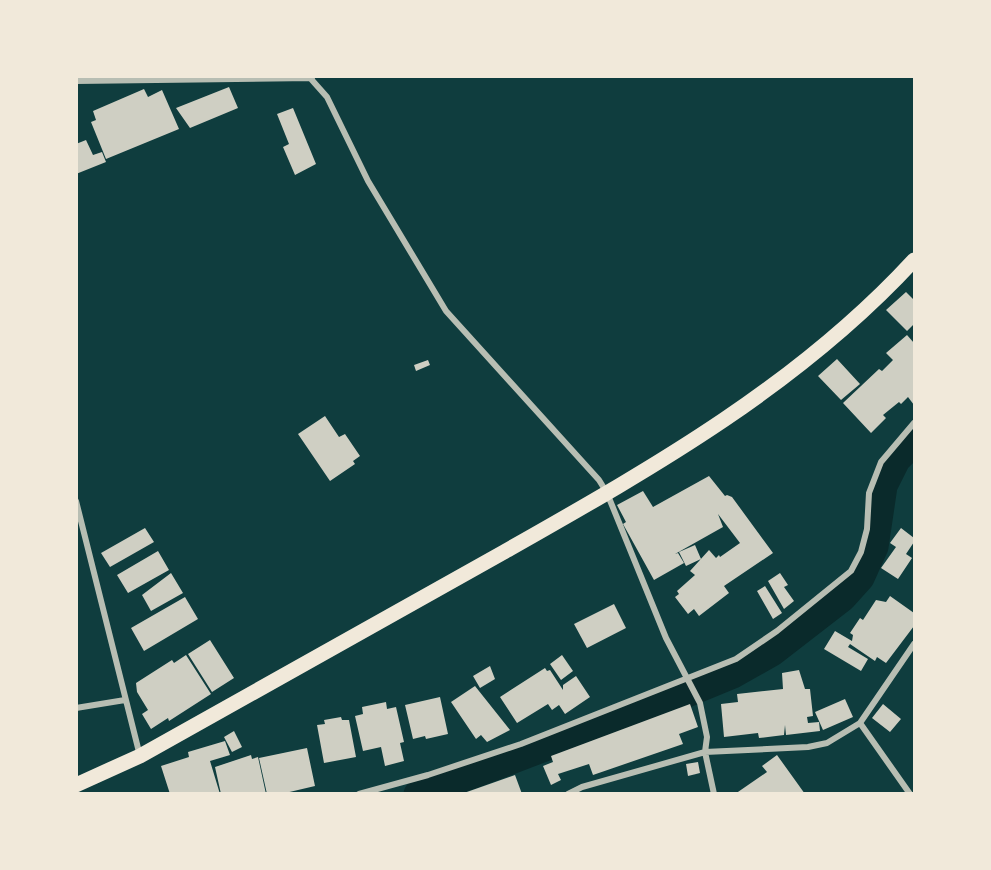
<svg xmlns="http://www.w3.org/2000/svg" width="991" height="870" font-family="'Varela Round',sans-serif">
  <rect width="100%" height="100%" fill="#0f3d3e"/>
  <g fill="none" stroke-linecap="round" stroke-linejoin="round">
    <path stroke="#0a2a2b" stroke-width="27" d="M417 794 471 776 682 696 733 675 772 653 843 598 861 578 875 547 884 486 897 460 914 443"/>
  </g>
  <path fill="#cfcfc3" d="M229 87 238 108 190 128 176 108Z
    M144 89 148 97 162 90 179 129 106 159 91 122 96 120 93 111Z
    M293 108 316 164 295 175 283 147 289 144 277 114Z
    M86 140 93 155 102 152 106 162 76 174V144Z
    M906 292 914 300V324L907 331 886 310Z
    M907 335 914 343V405L908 397 901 404 899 402 883 415 886 418 871 433 843 403 879 369 882 371 893 360 886 353Z
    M837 359 860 384 841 400 818 376Z
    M428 360 430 365 416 371 414 365Z
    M325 416 339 437 345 434 360 456 353 461 355 464 330 481 298 434Z
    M709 476 725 496 727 495 732 497 773 553 724 586 729 593 699 616 694 609 688 614 675 597 679 594 677 591 695 575 690 571 709 550 716 558 719 555 720 557 740 543 718 514 723 527 675 554 678 553 684 563 654 580 623 524 626 522 617 505 643 491 653 507Z
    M145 528 154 542 110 567 101 553Z
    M901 528 914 538V542L906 554 912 558 898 579 881 568 896 547 890 543Z
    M695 545 701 559 686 566 679 552Z
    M158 551 169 570 128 593 117 575Z
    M171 573 183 593 151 611 142 595Z
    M780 573 788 585 784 587 794 601 784 609 768 581Z
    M765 586 782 613 773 619 757 591Z
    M890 596 914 613V626L886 663 877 657 875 661 850 644 848 647 868 659 861 671 824 649 835 631 852 641 853 635 850 633 860 618 863 620 876 600 886 602Z
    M185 597 198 619 144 651 131 628Z
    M614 604 626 628 587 648 574 624Z
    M210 640 234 678 212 692 188 654Z
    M186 655 211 694 169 721 168 718 151 729 142 714 148 710 137 692 136 683 172 660 174 663Z
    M562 655 573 671 561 680 550 664Z
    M490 666 495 679 480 688 473 676Z
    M545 668 547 671 550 670 563 690V685L576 676 590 697 565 714 559 705 552 710 548 704 517 723 500 697Z
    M799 670 805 689H810L813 716 807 717 808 723 819 722 820 731 786 735 785 725 784 735 759 738 758 733 724 737 721 704 738 702 737 694 783 689 782 673Z
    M475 686 510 730 487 742 481 735 476 739 451 702Z
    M440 697 448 734 426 739 425 736 413 739 405 705Z
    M845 699 853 717 823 730 815 712Z
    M386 702 387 709 396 707 404 742 400 743 404 761 385 766 381 747 363 751 355 716 363 714 362 707Z
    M690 704 698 727 679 734 683 744 593 775 589 764 558 774 561 780 551 785 543 766 553 762 551 756Z
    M883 704 901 719 890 732 872 718Z
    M341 717 342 720H349L356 757 324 763 317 725 325 724 324 720Z
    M234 731 242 747 232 752 224 737Z
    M225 741 230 755 210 761 220 794H170L161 766 189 757 188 752Z
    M307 748 315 786 281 794H267L259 758Z
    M251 755 252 759 258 757 266 794H221L215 767Z
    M777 755 805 794H735L767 772 762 766Z
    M698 762 700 773 688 776 686 764Z
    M515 775 522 794H464V793Z"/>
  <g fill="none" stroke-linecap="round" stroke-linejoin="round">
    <path stroke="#b8beb3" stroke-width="6" d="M311 79 327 97 368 181 446 311 599 480 607 493 666 638 700 703 707 737 705 752 714 794
      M76 81 312 78
      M76 501 140 756
      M76 708 125 700
      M860 723 910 794
      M359 794 428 775 521 744 736 659 777 631 851 571 861 552 867 529 869 493 881 462 914 423
      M568 794 582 787 705 752 808 747 827 743 860 723 914 644"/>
    <path stroke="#f1e9da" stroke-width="15" d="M76 785 140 756C262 688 383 620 504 552 652 468 798 386 914 260"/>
  </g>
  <rect width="991" height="870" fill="none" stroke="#f1e9da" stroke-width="156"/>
</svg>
